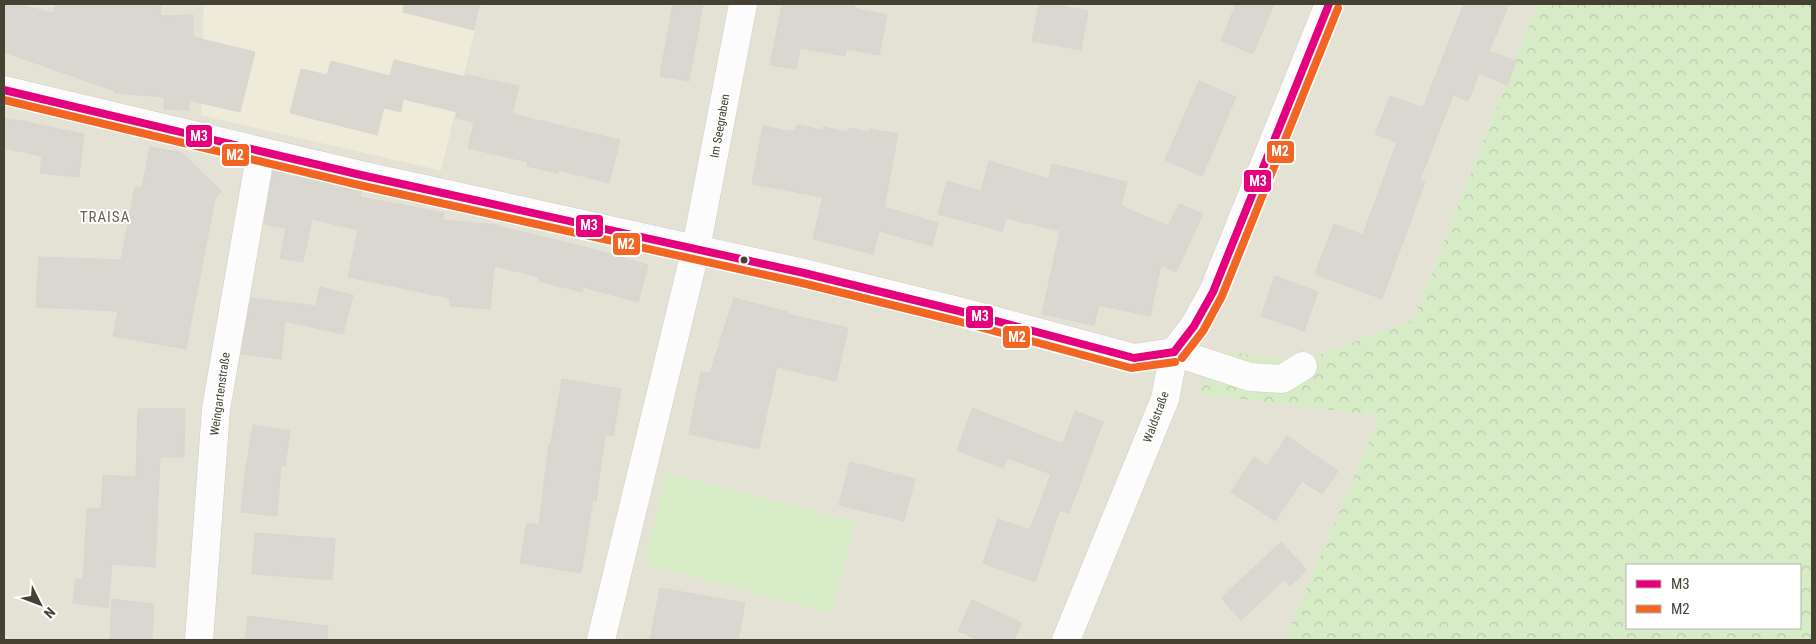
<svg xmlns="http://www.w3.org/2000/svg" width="1816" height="644" font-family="'Roboto Condensed',sans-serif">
  <defs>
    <pattern id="forest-crowns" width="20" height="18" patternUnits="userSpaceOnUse" patternTransform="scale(1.25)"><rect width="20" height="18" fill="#d6ebc6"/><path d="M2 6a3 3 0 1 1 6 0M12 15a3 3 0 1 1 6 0" fill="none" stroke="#b9cbab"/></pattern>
  </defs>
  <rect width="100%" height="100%" fill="#f0eee8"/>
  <path fill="#e4e2d5" d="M4 4H204L201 115 440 170 481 4H1538L1413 320 1300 362 1217 350 1200 394 1381 416 1285 640H4Z"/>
  <path fill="#eeecd9" d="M204 4H481L441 170 201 115Z"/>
  <path fill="#d6ebc6" d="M667 473 856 522 832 613 644 564Z"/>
  <path fill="url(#forest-crowns)" fill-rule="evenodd" d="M1538 4H1812V640H1285L1380 416 1200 394 1217 350 1300 362 1413 320ZM1627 565H1800V628H1627Z"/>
  <path fill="#d9d7d0" stroke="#d8d6ce" d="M4 4H16L53 13 56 4H161L160 16 193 15V37L255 52 240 112 189 100V110L164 109V97L115 93V91L4 52Z
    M404 4H480L474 30 403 12Z
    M673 4H703L689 81 660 76Z
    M782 4H855L854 8 887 15 879 55 846 49 845 56 800 48 796 69 770 65Z
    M1039 4H1052L1088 11 1081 50 1032 41Z
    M1236 4H1274L1253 54 1221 41Z
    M1464 4H1509L1489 51 1516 61 1507 85 1479 73 1468 101 1453 95 1420 180 1425 182 1382 299 1315 274 1334 224 1363 235 1397 142 1375 134 1390 96 1423 108Z
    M394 60 465 77 466 75 519 86 512 114 620 140 609 183 559 170 558 173 527 166 528 162 468 148 474 122 456 118 457 112 403 99 401 112 384 108 377 135 290 113 301 69 327 75 331 61 390 76Z
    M1199 81 1236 97 1202 176 1165 160Z
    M4 119 30 122V123L84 134 79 177 40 173 42 156 4 148Z
    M797 125 822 130 823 127 848 132V128L869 132 870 129 898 134 884 207 938 223 932 246 879 231 873 254 813 239 823 197 752 184 763 126 795 132Z
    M150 147 182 153 221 191 215 198 186 349 113 336 118 311 36 307 39 257 121 260 135 187 142 188Z
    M989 161 1049 179 1052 164 1127 182 1121 206 1168 226 1179 204 1203 214 1176 272 1161 265 1150 316 1099 305 1094 325 1042 314 1060 231 1006 218 1002 231 938 214 947 181 981 191Z
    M273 171 361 192 360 197 444 213 442 220 497 225V226L585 247 648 265 638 302 583 287 582 292 539 281 540 277 494 266 490 309 450 306V298L348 277 358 230 312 219 303 262 280 258 286 228 264 224Z
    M1275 276 1318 292 1304 331 1261 316Z
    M320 287 353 295 343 334 285 321 281 359 241 354 251 298 316 306Z
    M734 298 788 312 787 314 848 328 836 381 777 367 759 449 689 434 701 372 710 373Z
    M562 379 621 389 613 436 605 434 596 501 593 500 581 573 520 563 527 523 539 525 549 443H551Z
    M973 408 1063 444 1075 411 1103 422 1069 513 1060 510 1035 582 983 563 998 519 1030 530 1051 474 1007 458 1003 468 957 450Z
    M138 409H185L184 457H160L155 567 112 564 108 608 73 603 76 579 83 580 87 508 101 509 103 475 136 477Z
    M253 425 290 431 285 466H281L277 516 241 512 245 473Z
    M1287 436 1338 471 1322 494 1302 481 1275 521 1231 492 1254 457 1267 466Z
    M850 462 915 479 904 521 839 505Z
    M255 533 335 539 332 580 252 574Z
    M1281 542 1307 570 1290 586 1284 580 1241 620 1221 598Z
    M660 588 745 603 738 640H650Z
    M112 599 154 604 152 640H110Z
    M972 600 1022 623 1014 640H979L958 631Z
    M248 616 328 626 327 640H245Z"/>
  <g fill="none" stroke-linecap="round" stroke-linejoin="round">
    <defs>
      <path id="minor" d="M4 90 361 175 804 273 959 311 1134 358 1174 352 1250 377 1282 379 1303 366
        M199 640 216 409 261 151
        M601 640 696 248 743 4
        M1066 640 1165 399 1174 352 1194 326 1213 292 1329 4"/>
    </defs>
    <use href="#minor" stroke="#ceccc5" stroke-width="29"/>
    <use href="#minor" stroke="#fdfcfc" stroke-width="28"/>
    <defs>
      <path id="bus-1" d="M4 90 361 175 804 273 959 311 1134 358 1174 352
        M1174 352 1194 326 1213 292 1329 4"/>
      <path id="bus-2" d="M4 100 359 185 802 283 957 321 1131 368 1175 362
        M1182 358 1203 331 1222 296 1338 8"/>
    </defs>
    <use href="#bus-1" stroke="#fff" stroke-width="11"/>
    <use href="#bus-2" stroke="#fff" stroke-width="11"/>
    <use href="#bus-1" stroke="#e5007d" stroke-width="8"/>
    <use href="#bus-2" stroke="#f26522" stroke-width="8"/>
  </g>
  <circle fill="#454234" stroke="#fff" stroke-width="2" cx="744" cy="260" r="4.5"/>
  <g text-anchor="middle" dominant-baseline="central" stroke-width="4" stroke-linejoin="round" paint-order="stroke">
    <g font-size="12" fill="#454234" stroke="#fff">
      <text transform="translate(720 126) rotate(-80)">Im Seegraben</text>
      <text transform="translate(220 394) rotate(-82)">Weingartenstraße</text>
      <text transform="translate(1156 417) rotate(-70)">Waldstraße</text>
    </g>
    <g font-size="15" letter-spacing="1" fill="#69624b" stroke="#fff">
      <text x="105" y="217">TRAISA</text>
    </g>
  </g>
  <g stroke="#fff" stroke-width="2">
    <rect x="185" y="124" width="28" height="24" rx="5" fill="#e5007d"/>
    <rect x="1266" y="140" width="29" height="24" rx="5" fill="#f26522"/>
    <rect x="221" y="143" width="29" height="24" rx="5" fill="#f26522"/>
    <rect x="1243" y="169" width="29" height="24" rx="5" fill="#e5007d"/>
    <rect x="575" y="214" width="29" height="24" rx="5" fill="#e5007d"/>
    <rect x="612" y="232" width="29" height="24" rx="5" fill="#f26522"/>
    <rect x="965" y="305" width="29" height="24" rx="5" fill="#e5007d"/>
    <rect x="1002" y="325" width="29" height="24" rx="5" fill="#f26522"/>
  </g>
  <g font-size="14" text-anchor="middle" font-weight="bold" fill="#fff">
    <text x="199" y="141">M3</text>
    <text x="1280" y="156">M2</text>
    <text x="235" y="160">M2</text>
    <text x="1258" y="186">M3</text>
    <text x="589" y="230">M3</text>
    <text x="626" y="249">M2</text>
    <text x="980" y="321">M3</text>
    <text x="1017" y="342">M2</text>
  </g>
  <rect width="1816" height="644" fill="none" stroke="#454234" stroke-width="10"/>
  <rect x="1626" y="564" width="175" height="65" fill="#ffffff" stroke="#b5b3ae"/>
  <rect x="1636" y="580" width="25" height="8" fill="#e5007d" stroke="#b5b3ae"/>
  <text x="1671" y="589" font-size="15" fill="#454234">M3</text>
  <rect x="1636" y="605" width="25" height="8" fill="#f26522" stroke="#b5b3ae"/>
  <text x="1671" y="614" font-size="15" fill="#454234">M2</text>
  <g transform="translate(40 604) rotate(132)" stroke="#ffffff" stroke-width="4" paint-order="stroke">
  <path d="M0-4L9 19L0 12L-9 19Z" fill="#454234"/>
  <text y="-8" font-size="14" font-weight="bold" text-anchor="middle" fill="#454234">N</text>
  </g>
</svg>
